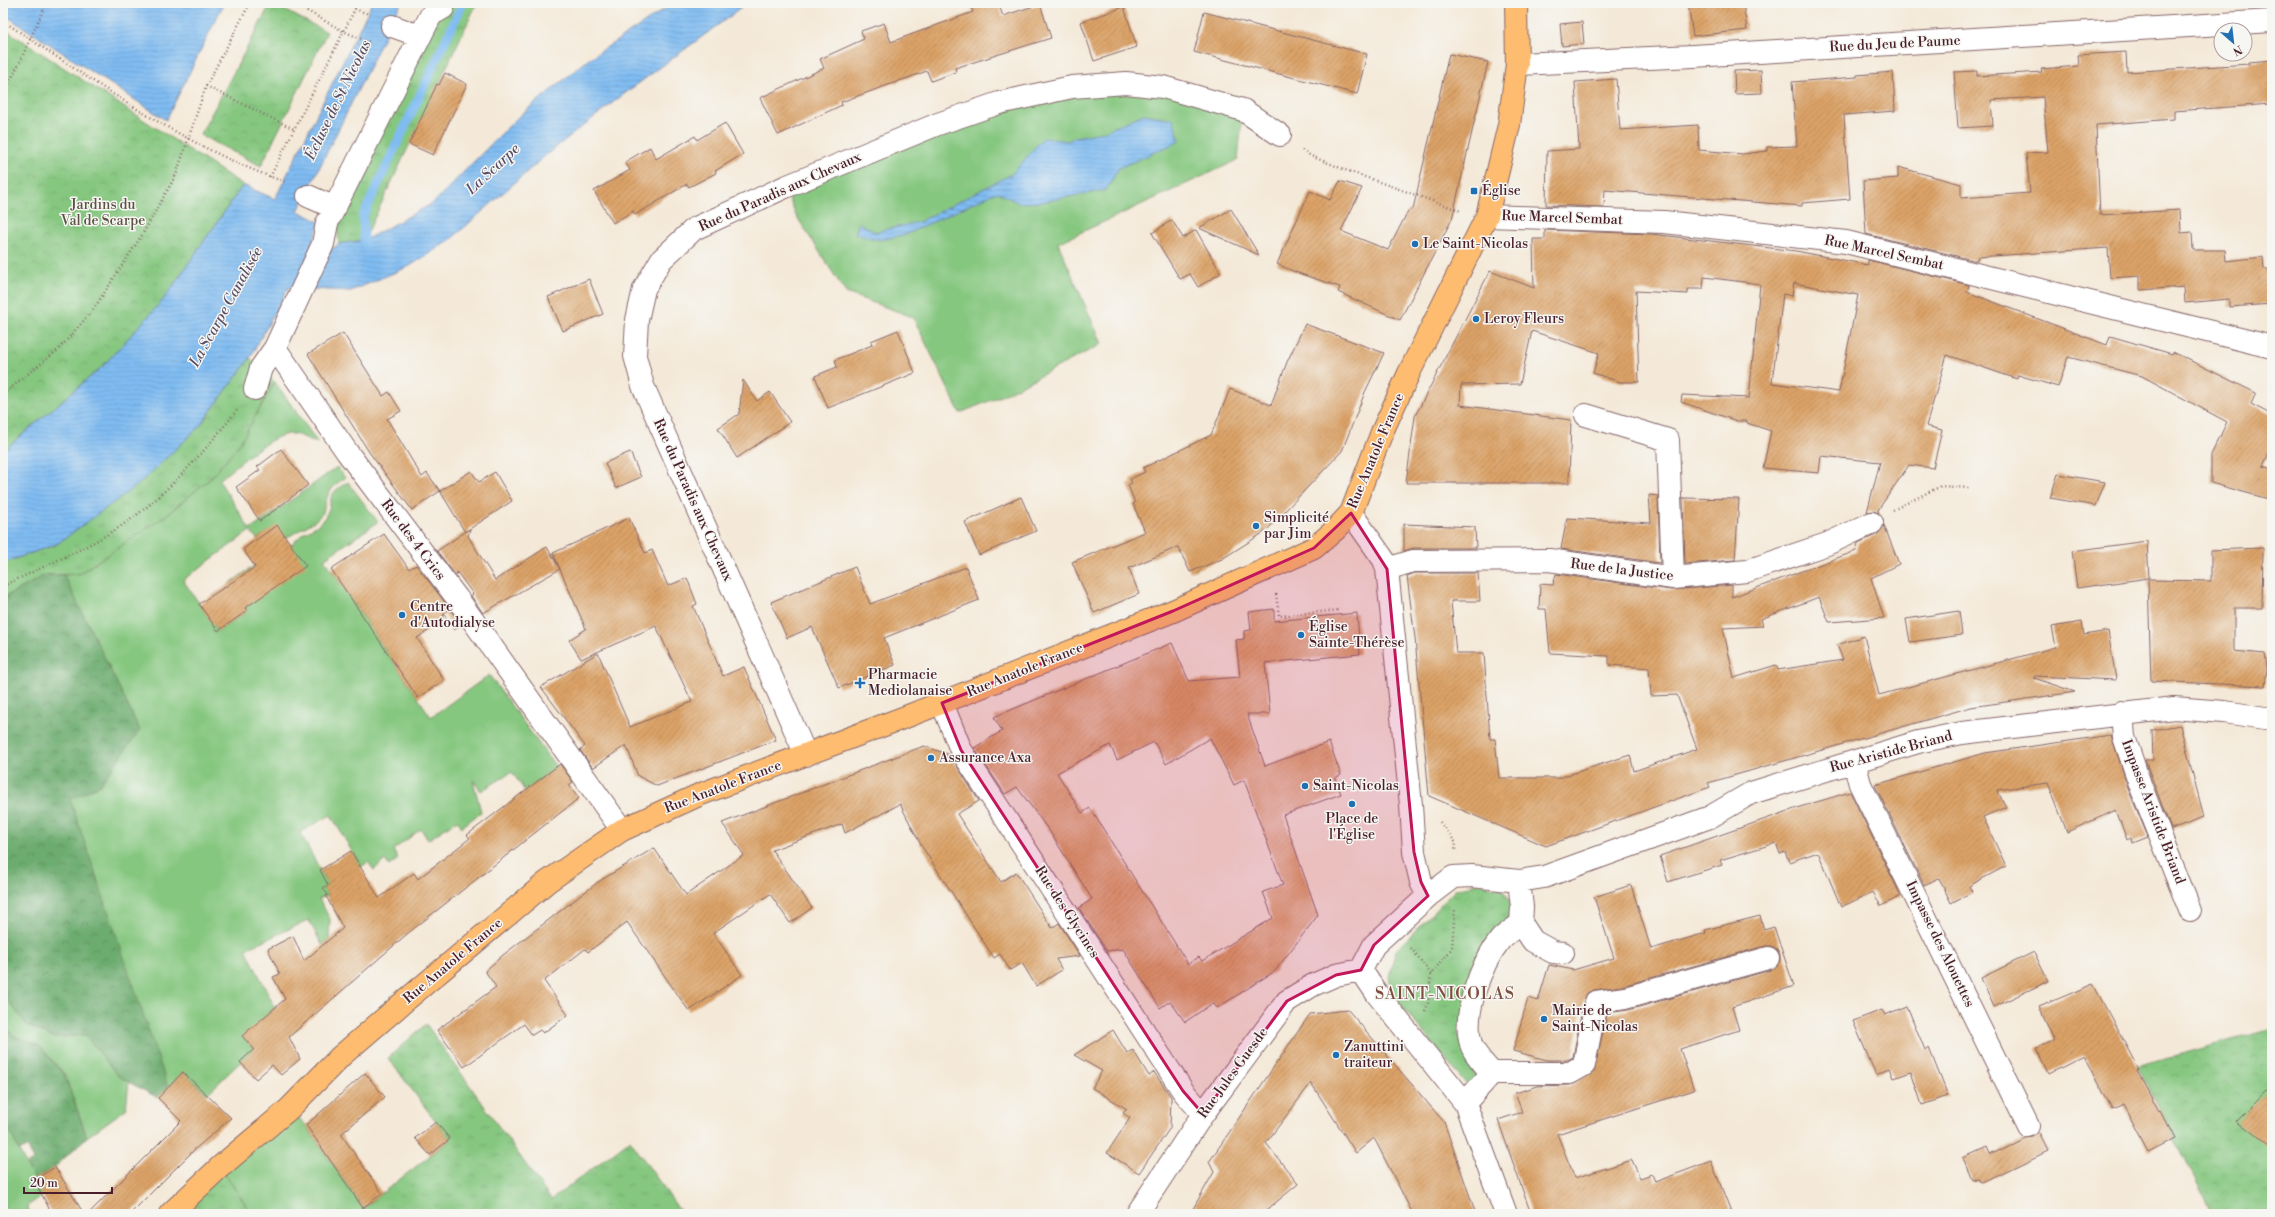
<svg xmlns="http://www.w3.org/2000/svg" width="2275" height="1217" font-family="'Libre Bodoni',serif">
  <defs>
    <pattern id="grass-tufts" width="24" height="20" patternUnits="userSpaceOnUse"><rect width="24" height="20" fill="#86c780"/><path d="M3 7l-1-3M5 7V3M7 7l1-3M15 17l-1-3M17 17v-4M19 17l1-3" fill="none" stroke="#75aa6f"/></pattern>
    <pattern id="forest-crowns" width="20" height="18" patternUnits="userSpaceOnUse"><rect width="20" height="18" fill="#6cac6e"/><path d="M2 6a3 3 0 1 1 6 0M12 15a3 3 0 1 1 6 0" fill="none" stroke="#5b8b5b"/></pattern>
    <pattern id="park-crowns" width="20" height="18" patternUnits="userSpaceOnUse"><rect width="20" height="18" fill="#86c780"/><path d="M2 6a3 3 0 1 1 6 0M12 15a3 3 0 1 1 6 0" fill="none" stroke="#75aa6f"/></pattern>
    <pattern id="water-rules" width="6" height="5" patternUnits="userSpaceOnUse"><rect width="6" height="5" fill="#7fbcf2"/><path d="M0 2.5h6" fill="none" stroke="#6fa1d0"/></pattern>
    <pattern id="building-hatch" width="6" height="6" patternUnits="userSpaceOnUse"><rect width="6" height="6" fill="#dca368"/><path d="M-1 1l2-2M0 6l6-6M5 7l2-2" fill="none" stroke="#b48456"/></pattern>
  </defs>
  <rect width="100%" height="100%" fill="#f6f6f2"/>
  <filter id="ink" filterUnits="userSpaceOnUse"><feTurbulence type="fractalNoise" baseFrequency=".025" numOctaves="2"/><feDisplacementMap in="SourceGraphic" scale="8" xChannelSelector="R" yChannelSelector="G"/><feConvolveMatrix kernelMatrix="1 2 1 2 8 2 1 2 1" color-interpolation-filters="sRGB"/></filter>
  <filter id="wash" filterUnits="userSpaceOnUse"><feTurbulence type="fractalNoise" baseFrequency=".012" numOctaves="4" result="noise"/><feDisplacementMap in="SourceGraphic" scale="16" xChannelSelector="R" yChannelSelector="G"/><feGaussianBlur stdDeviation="0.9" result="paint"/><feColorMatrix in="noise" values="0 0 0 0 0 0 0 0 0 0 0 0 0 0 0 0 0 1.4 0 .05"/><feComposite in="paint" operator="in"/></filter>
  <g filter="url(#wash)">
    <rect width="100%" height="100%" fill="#f4e9d8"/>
    <path fill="url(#grass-tufts)" stroke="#687356" d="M429 3H477L364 240 339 244 337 224Z
      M250 358 275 382 240 443 212 477 164 517 79 574 46 575 3 598V563L57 544 199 427Z
      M1478 883 1504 890 1514 910 1511 919 1502 923 1486 942 1458 1033 1474 1071 1476 1079 1468 1086 1392 995 1389 976 1396 950 1455 890Z
      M426 1024 551 1200 630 1140 682 1214H367L363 1208 450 1140 388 1058Z
      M220 1167 252 1214H184Z"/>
    <path fill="url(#forest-crowns)" stroke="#5b664c" d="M46 575H64L140 730 99 786 168 1087 158 1098 118 1076 85 1035 54 1038 27 1025 7 1000 3 981V598Z
      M3 1023 13 1035 40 1046 65 1076 87 1137 55 1167 35 1179 26 1165 34 1159 27 1147 19 1151 3 1117Z"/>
    <path fill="url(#park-crowns)" stroke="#687356" d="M271 3 327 32 261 166 200 135Z
      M3 28 243 185 163 300 102 367 3 451Z
      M2272 1029V1214H2213L2137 1066Z"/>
    <path fill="#86c780" stroke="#687356" d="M1126 83 1243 110 1238 160 1058 243 1102 344 999 397 960 413 913 317 846 293 795 214 785 187 938 124Z
      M275 382 318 443C311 441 302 436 295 434 274 430 235 468 219 480L250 530 337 467 345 478C330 487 326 496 323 513L315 521 286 538 277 526 257 539 250 531 183 580 218 631 247 611 229 584 254 566 292 547 291 545C295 542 297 539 300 536 308 529 319 527 325 517 336 499 322 497 348 482L378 522 324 559 431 717 489 675 556 767 525 791 512 772 481 791 473 780 481 812 462 827 457 820 428 840 421 829 393 850 398 859 389 866 385 860 374 870 368 862 361 867 331 815 300 832 328 885 323 888 328 895 319 899 330 919 329 940 322 945 309 920 246 949 275 1008 243 1036 254 1049 207 1094 183 1072 168 1087 70 799 99 786 140 730 64 575 79 574 164 517 212 477 240 443Z
      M3 981 7 1000 27 1025 54 1038 85 1035 118 1076 129 1082 126 1109 87 1137 65 1075 40 1046 13 1035 3 1023Z
      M289 1109 306 1125 367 1214H252L220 1167Z
      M3 1117 26 1165 45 1194 27 1206 30 1214H8L3 1202Z"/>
    <path fill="url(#water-rules)" stroke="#646e8e" d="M3 3H224L166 120 3 14Z
      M372 3H401L298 211 320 222 298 284 292 286 287 290 250 358 199 427 139 484 57 544 3 563V451L102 367 163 300 243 185 275 199Z
      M674 3H748L620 97 546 155 450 240 410 266 351 291 309 289 325 254 339 244 365 240 433 203 517 118 589 59Z
      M1144 114 1173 119 1180 141 1119 168 1106 190 1041 202 1019 203 997 192 907 234 880 240 855 234 859 223 875 232 919 222 1012 174 1043 138 1068 141 1075 137 1103 132Z"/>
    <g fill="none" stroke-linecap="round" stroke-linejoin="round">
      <path stroke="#7fbcf2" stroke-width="9" d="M364 240 363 216 463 3"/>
    </g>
    <g id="blocks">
      <path fill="url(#building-hatch)" fill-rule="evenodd" d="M985 3H998L1003 16 1040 4 1051 38 955 68 956 72 931 81 927 71 841 102 842 105 778 135 760 98 824 68 820 59 864 39 861 31 884 23 891 42 973 12 971 7Z
        M1688 3H1743L1747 30 1693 36Z
        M1124 7 1137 47 1094 61 1081 22Z
        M1204 12 1367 54 1357 94 1194 52Z
        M1582 22 1584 44 1562 46 1560 24Z
        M2126 52 2127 72 2249 64V62L2272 60V104L2174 111V119L2096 125 2100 215 2180 210 2181 233 2192 232 2193 250H2225L2226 261 2263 257 2264 269H2272V304L2229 307V299L2185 303 2184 287 2140 290V276L2110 278 2108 248 1978 257 1977 261 1866 234 1863 181 1898 178V167L1961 184V198L2030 193 2026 153 2048 152 2043 97 1991 100 1993 126 1958 128 1954 72 1977 71V76L2042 72 2041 69 2079 66 2078 55Z
        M1449 54 1488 62 1452 219 1400 320 1338 292 1340 287 1295 272 1277 264 1310 191 1330 200 1340 181 1362 188 1341 231 1388 250 1408 211 1413 209Z
        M1761 70 1762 93 1735 94 1734 71Z
        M1893 72 1895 111 1844 115 1850 199 1802 203V206L1605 190 1604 207 1546 205 1547 151 1579 149 1575 82 1616 79 1620 130 1698 125 1699 150 1743 154 1767 151V147L1797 146 1792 82 1857 77V75Z
        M445 73 467 84 433 155 409 144 437 84 439 85Z
        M725 123 743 154 715 171 716 173 689 187 687 184 635 215 633 211 613 223 594 191 630 170 625 162 650 147 656 159 695 136 697 140Z
        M1231 209 1259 255 1199 228Z
        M1172 220 1183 238 1196 230 1221 273 1198 287 1190 274 1180 279 1152 233Z
        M1545 230 1651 234 1796 251 1868 265V260L1969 285 1967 292 2107 345 2110 336 2172 354 2173 352 2256 393 2251 404 2272 415V446L2263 466 2272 469V500L2211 483V455L2227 422 2142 376 2068 357 2058 387 2018 375 2017 379 1947 355 1926 426 1942 430 1933 468 1909 465 1878 510 1879 513 1873 511 1867 512 1880 462 1821 456 1819 473 1763 468 1771 431 1747 423V421H1737L1681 402 1682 395 1749 398 1760 284 1704 277 1703 289H1688V294L1636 291 1639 382H1620L1593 373 1599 353 1532 331 1520 384 1461 385 1460 405 1571 420 1569 483H1406L1415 416 1490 271 1534 288 1533 239H1545ZM1794 283 1858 295 1839 392 1772 383 1783 294 1792 296Z
        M589 279 603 314 563 331 548 297Z
        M1305 324 1384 353 1365 392 1342 451 1266 531 1222 559 1190 572 1178 547 1129 568 1139 594 1094 613 1072 562 1145 532 1133 504 1135 503 1128 485 1132 483 1130 479 1145 472 1143 468 1211 435 1230 389 1271 405 1287 362Z
        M898 330 915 373 828 408 815 376 837 367 835 360 872 345 871 341Z
        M343 333 383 396 389 392 401 411 387 419 422 477 427 473 440 491 412 510 369 452 308 354Z
        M743 380 757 401 770 392 790 422 737 458 718 428 739 414Z
        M281 449 308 485 260 521 236 487 260 470 257 467Z
        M630 452 641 477 616 488 605 463Z
        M471 471 479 482 495 472 512 501 465 532 470 529 468 536 495 580 547 547 560 569 483 613 471 596 473 594 457 572 456 576 437 551 465 532 440 491Z
        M2058 474 2105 482 2096 506 2050 498Z
        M1649 495 1658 496 1660 563 1561 549 1567 518 1651 523Z
        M1021 497 1036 531 979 555 965 522Z
        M1683 498 1739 499 1735 560 1685 564Z
        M629 518 645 553 652 550 668 586 687 578 697 604 693 606 723 676 744 667 776 740 657 786 638 776 626 745 593 768 580 750 585 746 541 687 598 653 630 727 692 702 656 626 581 659 569 640 586 629 553 553Z
        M1404 524 1475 527 1476 548H1413L1404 551Z
        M277 525 306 566 245 608 247 611 218 631 199 604 255 567 243 549Z
        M1884 525 1899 564 1871 578 1884 618 1829 622 1819 597 1761 619 1763 626 1723 628 1734 678 1776 665 1778 670 1843 660 1837 645 1864 636 1879 695 2056 647 2052 627 2082 622 2084 635 2108 631 2116 680 2035 676 2034 678 2075 692 1971 707 1708 783 1710 787 1546 846 1429 796 1415 638 1407 576 1415 573H1478L1480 601H1451L1456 653H1484L1490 739H1495L1499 778H1558L1630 755 1634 771 1697 749 1677 695 1651 696 1649 668 1609 665V656L1550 653 1546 609H1539L1540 584 1553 585 1556 574 1671 590 1732 585V597L1856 551 1858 543 1878 534Z
        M384 534 409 569 416 565 447 605 444 612 450 609 461 625 454 630 444 614 441 622 417 638 444 680 418 698 331 569Z
        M2147 541 2149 578 2077 588 2072 551Z
        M2263 548 2262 608H2234V651L2265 654 2267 668 2265 686 2151 681 2148 580 2211 581V550Z
        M855 567 870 604 966 567 979 600 884 638 895 665 839 688 812 627 787 638 771 602Z
        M1274 609V621L1357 613 1360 654 1265 663 1270 714H1247L1265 766 1329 742 1341 775 1335 778 1341 794 1283 815 1318 915 1275 971 1217 1008 1213 1003 1185 1022 1170 1001 1160 1008 1123 949 1107 951 1079 908 1092 899 1050 832 1017 787 1005 794 974 748 1002 731 994 717 1172 643 1189 681 1240 677 1236 640 1244 639V631L1251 630 1249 612ZM1210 738 1234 785 1244 780 1283 885 1263 892 1273 918 1202 961 1199 957 1188 964 1090 808 1082 813 1057 773 1110 745 1117 760 1154 742 1166 764Z
        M1959 611 1962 635 1910 642 1906 619Z
        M2180 725 2204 817 2171 829 2145 760H2153L2152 730Z
        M2111 735 2129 791 2148 837 2133 843 2131 838 2127 840 2116 810 2067 832 2048 783 1997 790 2006 807 1983 817 2006 866 1969 886 1972 892 1951 903 1939 878 1924 885 1875 785 1985 753Z
        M924 746 950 755 979 801 957 814 1001 882 1016 872 1052 928 1059 923 1080 956 1056 959 1062 970 1036 986 1022 963 1010 970 1000 954 994 958 921 845 900 804 845 833 842 824 772 850 812 908 790 923 770 894 713 933 742 975 689 1011 627 922 588 952 585 949 544 981 568 1015 543 1033 540 1030 532 1035 524 1024 464 1067 437 1030 496 987 485 971 503 955 598 882 654 848 686 895 744 855 722 823Z
        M560 764 573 782 569 785 579 798 407 934 289 1037 300 1059 281 1075 272 1065 256 1079 240 1062 254 1049 242 1036 285 999 273 977 280 974 268 949 293 936 304 961 343 928 326 896 328 895 323 888 328 885 320 870 351 851 379 898 414 873 418 879 470 838 467 835Z
        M1850 792 1901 896 1881 906 1873 892 1841 907 1818 852 1789 862 1785 852 1780 854 1776 843 1720 860 1722 865 1668 882 1660 856 1800 807Z
        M1631 885 1651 949 1706 933 1705 930 1760 916 1764 930 1774 927 1794 986 1732 1007 1739 1030 1680 1049 1694 1090 1557 1134 1575 1178 1632 1160 1640 1178 1652 1174 1655 1182 1711 1161 1732 1214H1531L1498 1120 1522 1112 1515 1093 1538 1086 1570 1085 1594 1072 1607 1013 1628 1010 1771 970 1780 961V955L1777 949 1771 946H1765L1622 986 1594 990 1587 993 1584 1000 1573 1057 1567 1060H1547L1513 1051 1528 998 1538 1001 1549 965 1573 970 1614 958 1594 897Z
        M2034 952 2048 981 1994 1007 1981 978Z
        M2093 984 2139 1070 2137 1071 2159 1112 2160 1111 2174 1138 2148 1151 2123 1104 2111 1109 2084 1055 2049 1073 2037 1048 2054 1040 2039 1007Z
        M1907 1006 1925 1050 1929 1048 1948 1096 1922 1105 1911 1072 1894 1078 1890 1068 1876 1075 1853 1021 1882 1010 1885 1015Z
        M1348 1010 1444 1122 1476 1214H1413L1374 1138 1356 1153 1311 1083 1266 1143 1298 1184 1262 1214H1190L1214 1172 1209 1162 1310 1014Z
        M1113 1030 1127 1053 1133 1050 1149 1076 1154 1072 1171 1097 1170 1128 1139 1173 1107 1153 1130 1118 1123 1113 1127 1109 1092 1088 1102 1071 1074 1055Z
        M183 1072 231 1118 194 1150 130 1214H88L181 1121 158 1098Z
        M365 1073 385 1097 341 1134 382 1193 363 1208 306 1125Z
        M2272 1086V1150L2236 1122Z
        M436 1122 450 1139 430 1155 415 1138Z
        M2039 1133 2048 1151 1981 1183 1980 1180 1973 1182 1963 1159 1987 1148 1990 1155 2025 1138 2033 1137Z
        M55 1167 84 1214H52L34 1180Z"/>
    </g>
  </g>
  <g filter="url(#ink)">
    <use href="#blocks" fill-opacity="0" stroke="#866668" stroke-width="1"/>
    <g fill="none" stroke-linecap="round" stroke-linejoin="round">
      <defs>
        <path id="minor" d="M392 26 420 36
          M1517 64 1693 56 2272 21
          M308 196 335 208
          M1487 216 1664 222 1846 242 2272 347
          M275 348 347 452 457 598 622 830
          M255 389 261 368 275 348 323 244 327 223 431 15 443 8
          M1586 415 1668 440 1673 578
          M1351 513 1384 560 1387 569 1411 805 1414 852 1421 882 1428 896
          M1387 569 1413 561 1549 560 1673 578 1747 571 1827 544 1872 523
          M942 703 961 750 1183 1091 1203 1114
          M2122 713 2124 737 2141 787 2190 910
          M806 755 643 386 635 356 637 320 644 289 661 260 694 229 785 187 938 124 999 103 1072 87 1126 83 1163 87 1243 110 1280 135
          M1854 762 1860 784 2028 1126
          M1519 881 1522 907 1521 923 1533 941 1553 952 1563 953
          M1361 970 1374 945 1428 896 1453 877 1472 876 1519 881 1544 877 1710 817 1751 793 1918 742 1962 733 2174 708 2224 712 2272 719
          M1361 970 1377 994 1465 1103 1506 1214
          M1492 1073C1485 1065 1474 1054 1471 1044 1462 1014 1481 964 1500 940 1505 934 1514 929 1521 923
          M1465 1103 1492 1073H1570L1584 1065 1596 1002 1625 998 1768 958
          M1137 1214 1203 1114 1287 1001 1313 985 1336 975 1361 970"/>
        <path id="major" d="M170 1214 220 1167 289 1109 341 1056 406 1000 547 882 622 830 701 794 908 716 1173 611 1314 548 1335 530 1351 513 1382 432 1409 373 1487 216 1509 125 1517 64 1516 3"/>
      </defs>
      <use href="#minor" stroke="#866668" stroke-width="24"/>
      <use href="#major" stroke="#866668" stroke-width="24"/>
      <path stroke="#866668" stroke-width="2.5" stroke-dasharray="1 3" stroke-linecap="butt" d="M293 3 343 31 369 42
        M3 21C94 81 182 146 285 182
        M206 86 294 129
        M3 94C20 65 32 33 47 3
        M1302 150 1311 156 1348 171 1461 211
        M270 177 355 9 368 14
        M3 394 59 349 93 310 142 235 176 175 206 86 250 3
        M1893 510 1941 486 1969 488
        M3 586C40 568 79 552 115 530 164 499 202 454 238 409
        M1276 594 1279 616 1340 610
        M1440 822 1456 843 1455 850
        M1411 948 1431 974
        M1425 1011 1428 1004 1431 974 1452 948 1455 909"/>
      <use href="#minor" stroke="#fff" stroke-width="22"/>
      <use href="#major" stroke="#fdbc70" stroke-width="22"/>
    </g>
  </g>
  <path fill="#c2185b" fill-opacity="0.2" stroke="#c2185b" stroke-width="3" stroke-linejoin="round" d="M1351 513 1387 569 1414 852 1421 882 1428 896 1374 945 1361 970 1336 975 1287 1001 1203 1114 1183 1091 961 750 942 703 1173 611 1314 548Z"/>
  <g fill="#1f6fb2" stroke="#f6f6f2" stroke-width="1.5">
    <rect x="1470" y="187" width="8" height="8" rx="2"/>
    <circle cx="1415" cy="244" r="4"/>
    <circle cx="1476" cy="319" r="4"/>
    <circle cx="1256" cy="526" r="4"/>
    <circle cx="402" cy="615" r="4"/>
    <circle cx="1301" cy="635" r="4"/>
    <path d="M858 677h4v4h4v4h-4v4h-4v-4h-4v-4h4z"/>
    <circle cx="931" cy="758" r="4"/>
    <circle cx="1305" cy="786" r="4"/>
    <circle cx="1352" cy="804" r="4"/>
    <circle cx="1544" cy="1019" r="4"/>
    <circle cx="1336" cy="1055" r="4"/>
  </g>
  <g text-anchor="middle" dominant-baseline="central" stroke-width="3" stroke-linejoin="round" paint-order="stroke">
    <g font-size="14" fill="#4a1f2b" stroke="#f6f6f2">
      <text transform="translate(1895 44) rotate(-3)">Rue du Jeu de Paume</text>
      <text transform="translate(780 192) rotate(-24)">Rue du Paradis aux Chevaux</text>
      <text transform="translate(1562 218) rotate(2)">Rue Marcel Sembat</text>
      <text transform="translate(1884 253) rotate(12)">Rue Marcel Sembat</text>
      <text transform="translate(1376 451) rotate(-67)">Rue Anatole France</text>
      <text transform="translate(693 500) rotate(66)">Rue du Paradis aux Chevaux</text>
      <text transform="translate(413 540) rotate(53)">Rue des 4 Crics</text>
      <text transform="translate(1622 570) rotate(7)">Rue de la Justice</text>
      <text transform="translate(1025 670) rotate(-22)">Rue Anatole France</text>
      <text transform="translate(1891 752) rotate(-15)">Rue Aristide Briand</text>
      <text transform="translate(723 787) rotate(-21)">Rue Anatole France</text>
      <text transform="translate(2153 812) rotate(69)">Impasse Aristide Briand</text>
      <text transform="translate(1067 912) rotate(57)">Rue des Glycines</text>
      <text transform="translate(1940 944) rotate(64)">Impasse des Alouettes</text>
      <text transform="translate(453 961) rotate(-40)">Rue Anatole France</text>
      <text transform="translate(1233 1073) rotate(-54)">Rue Jules Guesde</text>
    </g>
    <g font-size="14" fill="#4a1f2b" stroke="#f6f6f2" text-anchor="start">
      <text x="1482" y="191">Église</text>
      <text x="1423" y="244">Le Saint-Nicolas</text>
      <text x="1484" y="319">Leroy Fleurs</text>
      <text x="1264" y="518">Simplicité<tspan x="1264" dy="16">par Jim</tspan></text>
      <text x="410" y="607">Centre<tspan x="410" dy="16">d'Autodialyse</tspan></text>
      <text x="1309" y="627">Église<tspan x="1309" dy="16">Sainte-Thérèse</tspan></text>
      <text x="868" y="675">Pharmacie<tspan x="868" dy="16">Mediolanaise</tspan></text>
      <text x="939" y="758">Assurance Axa</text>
      <text x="1313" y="786">Saint-Nicolas</text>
      <text x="1352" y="819" text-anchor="middle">Place de<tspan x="1352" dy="16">l'Église</tspan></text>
      <text x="1552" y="1011">Mairie de<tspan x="1552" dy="16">Saint-Nicolas</tspan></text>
      <text x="1344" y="1047">Zanuttini<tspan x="1344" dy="16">traiteur</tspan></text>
    </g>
    <g font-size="14" fill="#5c5144" stroke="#f6f6f2">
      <text x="103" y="205">Jardins du<tspan x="103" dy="16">Val de Scarpe</tspan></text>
    </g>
    <g font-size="15" font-style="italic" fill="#5a4e67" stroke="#f6f6f2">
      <text transform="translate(338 100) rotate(-64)">Écluse de St Nicolas</text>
      <text transform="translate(493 169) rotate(-43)">La Scarpe</text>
      <text transform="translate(226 307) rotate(-61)">La Scarpe Canalisée</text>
    </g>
    <g font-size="16" letter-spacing="1" fill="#7d4d40" stroke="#f6f6f2">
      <text x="1445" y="994">SAINT-NICOLAS</text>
    </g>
  </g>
  <rect width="2275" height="1217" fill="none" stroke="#f6f6f2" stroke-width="16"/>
  <g transform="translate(2233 42) rotate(152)"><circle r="19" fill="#f6f6f2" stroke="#b1a0a2"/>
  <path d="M0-3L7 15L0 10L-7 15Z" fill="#1f6fb2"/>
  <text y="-6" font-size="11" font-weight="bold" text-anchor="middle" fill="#4a1f2b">N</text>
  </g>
  <path d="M24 1187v6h88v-6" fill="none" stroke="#4a1f2b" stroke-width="2"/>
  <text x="30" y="1187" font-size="12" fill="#4a1f2b" stroke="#f6f6f2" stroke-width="3" paint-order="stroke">20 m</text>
</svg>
